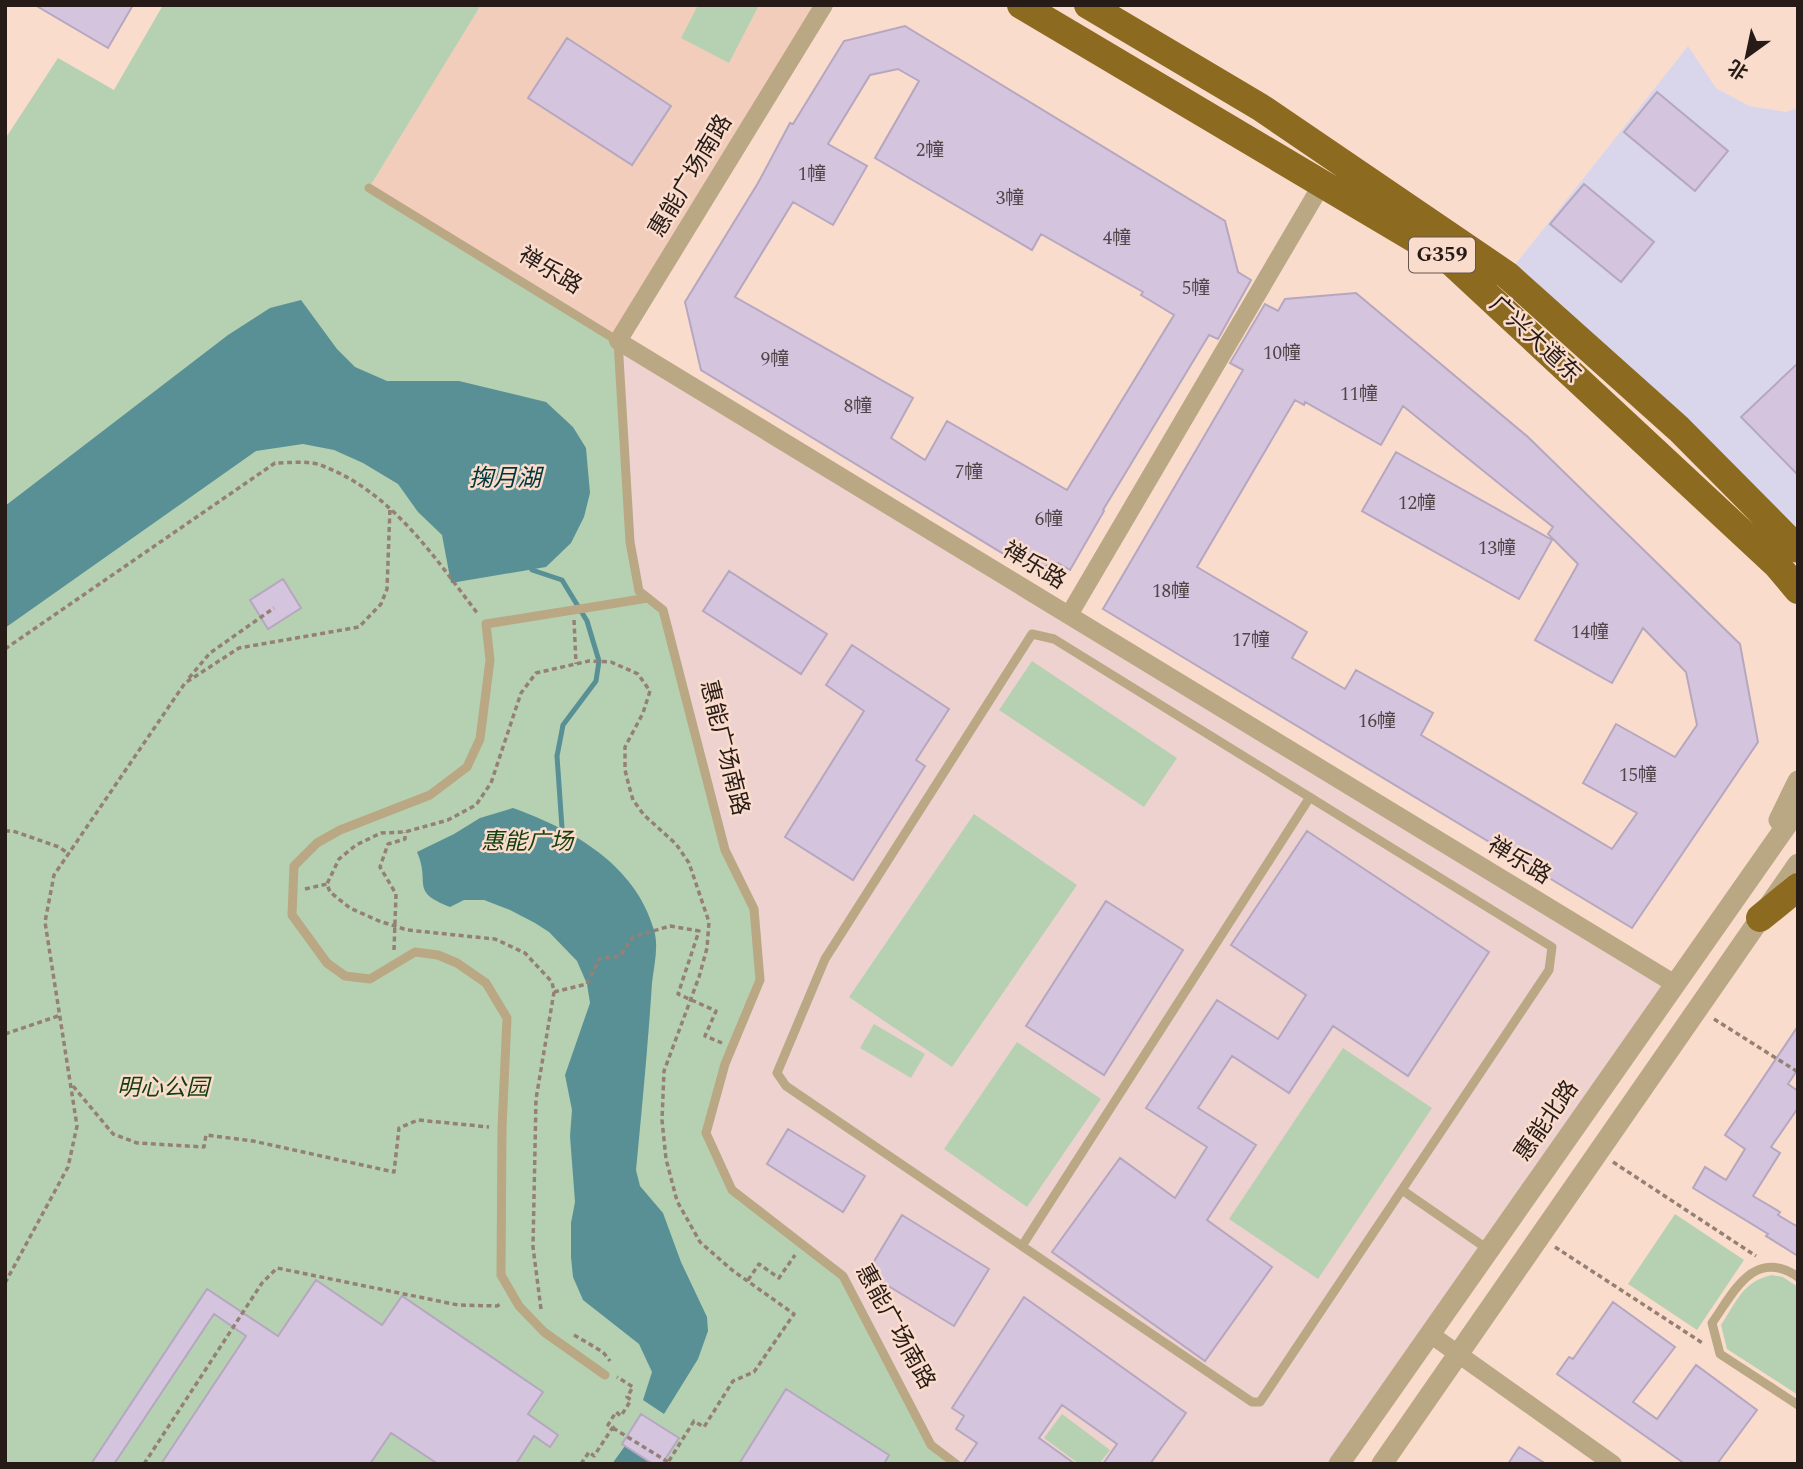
<svg xmlns="http://www.w3.org/2000/svg" width="1803" height="1469" font-family="Spectral,'Noto Sans SC',serif">
  <rect width="100%" height="100%" fill="#fadccd"/>
  <path fill="#f3cdbb" d="M481 5H824L618 341 369 188Z"/>
  <path fill="#d9d6ec" d="M1688 46 1716 88 1749 106 1786 112 1798 108V549L1507 275Z"/>
  <path fill="#edd2d0" d="M618 341 1675 984 1339 1464H956L931 1445 732 1190 706 1133 725 850 639 591 630 542Z"/>
  <path fill="#b6d1b2" d="M163 5H481L369 188 618 341 630 542 639 591 663 610 725 850 754 909 760 980 725 1064 706 1133 732 1190 843 1276 931 1445 956 1464H5V139L58 58 114 90Z
    M698 5H759L729 63 681 38Z
    M1032 661 1177 758 1144 807 999 710Z
    M974 814 1077 885 952 1067 849 997Z
    M874 1024 925 1054 911 1078 860 1048Z
    M1017 1042 1101 1099 1027 1207 944 1149Z
    M1343 1048 1432 1108 1318 1279 1229 1219Z
    M1675 1214 1744 1260 1697 1330 1628 1284Z
    M1772 1275 1783 1277 1798 1287V1395L1727 1349 1721 1325C1737 1301 1743 1281 1772 1275Z
    M1062 1414 1110 1450 1099 1464H1079L1044 1438Z"/>
  <path fill="#599096" d="M301 300 337 349 355 367 387 381H459L546 402 573 427 586 448 590 493 584 517 571 543 546 567 451 583 442 535 418 512 398 484 363 463 334 450 303 444 256 451 5 628V506L228 335 270 308Z
    M513 808C573 830 635 864 654 930 659 947 654 965 652 983 648 1045 642 1108 636 1170L640 1186 663 1213 681 1262 707 1317 708 1331 698 1359 664 1414 643 1400 652 1372 639 1344 583 1300 573 1277 571 1257V1223L575 1202 570 1136 572 1110 565 1075 590 1003 587 984 577 961 549 932 535 923 510 910 484 900H464L450 907C409 891 431 884 417 852L454 834 480 818Z
    M635 1432 656 1464H612Z"/>
  <g fill="none" stroke-linecap="round" stroke-linejoin="round">
    <path stroke="#599096" stroke-width="5" d="M532 570 562 580 587 621 599 661 596 681 563 725 557 756 562 828"/>
  </g>
  <path fill="#d4c4de" stroke="#b6a7c0" stroke-width="2" fill-rule="evenodd" d="M35 5H133L108 48Z
    M905 26 1225 221 1238 272 1251 280 1218 339 1209 335 1103 510 1104 511 1070 570 1058 563 1030 570 701 370 685 302 758 183 790 123 793 124 844 41ZM898 69 919 81 875 158 1032 250 1041 234 1143 292 1141 295 1174 315 1067 490 947 421 925 460 891 438 913 398 735 297 793 202 833 225 867 166 828 144 870 75Z
    M567 38 671 106 632 165 528 98Z
    M1657 92 1728 151 1695 191 1624 132Z
    M1584 184 1654 242 1621 282 1550 224Z
    M1356 293 1528 437 1740 644 1758 742 1632 928 1103 609 1243 370 1230 363 1265 304 1278 311 1285 299ZM1295 400 1304 405 1305 402 1381 445 1403 406 1553 527 1548 534 1578 564 1535 640 1612 683 1643 628 1686 672 1697 725 1675 757 1616 724 1583 783 1637 813 1612 849 1421 735 1433 713 1356 670 1345 689 1292 658 1307 632 1197 567Z
    M1798 363V475L1741 417Z
    M1396 452 1552 540 1519 599 1362 511Z
    M729 571 827 634 801 674 703 611Z
    M283 579 301 608 268 629 250 600Z
    M852 645 949 709 916 760 925 766 853 880 785 837 864 711 826 685Z
    M1307 831 1489 952 1408 1076 1333 1026 1289 1093 1232 1056 1198 1108 1256 1145 1207 1220 1272 1267 1205 1361 1052 1252 1120 1158 1175 1198 1207 1147 1146 1108 1217 1000 1278 1039 1306 995 1231 945Z
    M1106 901 1183 950 1104 1075 1026 1026Z
    M1798 1026V1069L1788 1084 1798 1091V1108L1771 1147 1780 1153 1753 1196 1780 1212 1778 1215 1798 1227V1256L1766 1236 1768 1234 1693 1188 1705 1167 1726 1180 1745 1149 1725 1135Z
    M788 1129 865 1176 843 1212 767 1164Z
    M902 1215 989 1269 954 1326 867 1273Z
    M316 1280 382 1325 402 1296 543 1392 528 1414 558 1435 550 1447 534 1436 516 1464H438L391 1433 370 1464H161L246 1336 214 1314 114 1464H91L207 1289 278 1336Z
    M1024 1297 1186 1413 1150 1464H1103L1117 1444 1062 1405 1039 1438 1075 1464H963L977 1443 956 1429 964 1416 952 1408Z
    M1613 1302 1675 1347 1633 1402 1657 1419 1696 1365 1757 1410 1717 1464H1685L1557 1374 1569 1357 1573 1359Z
    M786 1389 889 1455 884 1464H739Z
    M641 1414 679 1438 662 1464H653L622 1444Z
    M1519 1447 1546 1464H1508Z"/>
  <g fill="none" stroke-linecap="round" stroke-linejoin="round">
    <path stroke="#958076" stroke-width="3.5" stroke-dasharray="5 3.5" stroke-linecap="butt" d="M574 620 576 664
      M5 649 275 463C289 463 310 460 323 466 393 493 434 557 478 614
      M189 678 210 653 274 608
      M5 831H13L59 847 69 854
      M305 889 327 884
      M394 950 396 894 380 867 388 844 405 839V832
      M554 992 587 984 599 959 620 956 633 937 670 926 699 931 678 994 716 1011 705 1036 722 1043
      M1714 1019 1798 1072
      M5 1034 61 1015
      M73 1086 113 1134 137 1143 204 1147 206 1135 253 1141 394 1172 399 1128 418 1120 489 1127
      M1613 1162 1756 1256
      M1555 1247 1704 1344
      M748 1280 759 1264 779 1278 795 1255
      M5 1283 68 1167 77 1126 45 922 54 875 185 683 239 648 359 627 381 604 387 589 390 507
      M541 1309 533 1247 536 1099 554 992 552 982 525 953 495 939 407 930 379 921 350 908 330 892 327 884 339 859 356 845 381 833 405 832 448 820 476 805 491 783 521 693 536 673 589 661 611 662 638 674 650 691 643 713 625 747V770L629 786 633 800 644 815 676 844 689 863 709 922 707 948 699 977 664 1071 662 1120 666 1159 677 1201 700 1242 732 1270 794 1314 754 1372 733 1381 704 1427 694 1421 667 1464
      M574 1335 603 1352 610 1361
      M613 1428 668 1462
      M144 1464 262 1283 277 1268 458 1305 497 1306 502 1303
      M581 1464 589 1452 594 1456 613 1427 608 1425 616 1412 621 1416 631 1400 627 1397 633 1387 617 1377"/>
    <path stroke="#baa783" stroke-width="9" d="M369 188 618 341 630 542 639 591 663 610 725 850 754 909 760 980 725 1064 706 1133 732 1190 843 1276 931 1445 956 1464
      M1032 634 1054 639 1552 947 1549 970 1260 1402H1252L786 1086 777 1073 825 959Z
      M1402 1190 1489 1250
      M1022 1246 1310 797
      M1798 1277C1754 1247 1734 1292 1712 1323L1720 1354 1798 1405
      M605 1375 544 1332 519 1306 501 1275 502 1128 507 1018 486 983 457 963 438 955 415 952 370 979 345 976 327 963 292 915 294 866 317 843 340 830 430 795 467 767 480 739 490 660 486 624 648 598"/>
    <path stroke="#baa783" stroke-width="18" d="M824 5 618 341 1675 984
      M1069 615 1322 184
      M1430 1334 1613 1464"/>
    <path stroke="#baa783" stroke-width="21" d="M1779 820 1798 781
      M1339 1464 1798 809
      M1382 1464 1798 864"/>
    <path stroke="#8c6a20" stroke-width="28" d="M1021 5 1447 258 1777 565 1798 590
      M1088 5 1260 107 1507 275 1679 429 1798 549
      M1760 918 1798 887"/>
  </g>
  <g text-anchor="middle" dominant-baseline="central" stroke-width="5" stroke-linejoin="round" paint-order="stroke">
    <g font-size="19" fill="#524548">
      <text x="930" y="150">2幢</text>
      <text x="812" y="174">1幢</text>
      <text x="1010" y="198">3幢</text>
      <text x="1117" y="238">4幢</text>
      <text x="1196" y="288">5幢</text>
      <text x="1282" y="353">10幢</text>
      <text x="775" y="359">9幢</text>
      <text x="1359" y="394">11幢</text>
      <text x="858" y="406">8幢</text>
      <text x="969" y="472">7幢</text>
      <text x="1417" y="503">12幢</text>
      <text x="1049" y="519">6幢</text>
      <text x="1497" y="548">13幢</text>
      <text x="1171" y="591">18幢</text>
      <text x="1590" y="632">14幢</text>
      <text x="1251" y="640">17幢</text>
      <text x="1377" y="721">16幢</text>
      <text x="1638" y="775">15幢</text>
    </g>
    <rect fill="#fadccd" stroke="#66554d" stroke-width="2" x="1409" y="237.5" width="66" height="35" rx="5"/>
    <g font-size="21" font-weight="bold" fill="#261b16">
      <text x="1442" y="255">G359</text>
    </g>
    <g font-size="23" fill="#261b16" stroke="#fadccd">
      <text transform="translate(691 176) rotate(-59)">惠能广场南路</text>
      <text transform="translate(550 271) rotate(31)">禅乐路</text>
      <text transform="translate(1535 340) rotate(43)">广兴大道东</text>
      <text transform="translate(1034 566) rotate(31)">禅乐路</text>
      <text transform="translate(724 748) rotate(76)">惠能广场南路</text>
      <text transform="translate(1519 861) rotate(31)">禅乐路</text>
      <text transform="translate(1547 1121) rotate(-55)">惠能北路</text>
      <text transform="translate(895 1327) rotate(61)">惠能广场南路</text>
    </g>
    <g font-size="23" font-style="italic" fill="#143e0e" stroke="#fadccd">
      <text x="527" y="842">惠能广场</text>
      <text x="163" y="1088">明心公园</text>
    </g>
    <g font-size="24" font-style="italic" fill="#00373b" stroke="#fadccd">
      <text x="505" y="479">掬月湖</text>
    </g>
  </g>
  <rect width="1803" height="1469" fill="none" stroke="#261b16" stroke-width="14"/>
  <g transform="translate(1747 56) rotate(213)" stroke="#fadccd" stroke-width="5" paint-order="stroke">
  <path d="M0-5L12 26L0 18L-12 26Z" fill="#261b16"/>
  <text y="-10" font-size="19" font-weight="bold" text-anchor="middle" fill="#261b16">北</text>
  </g>
</svg>
